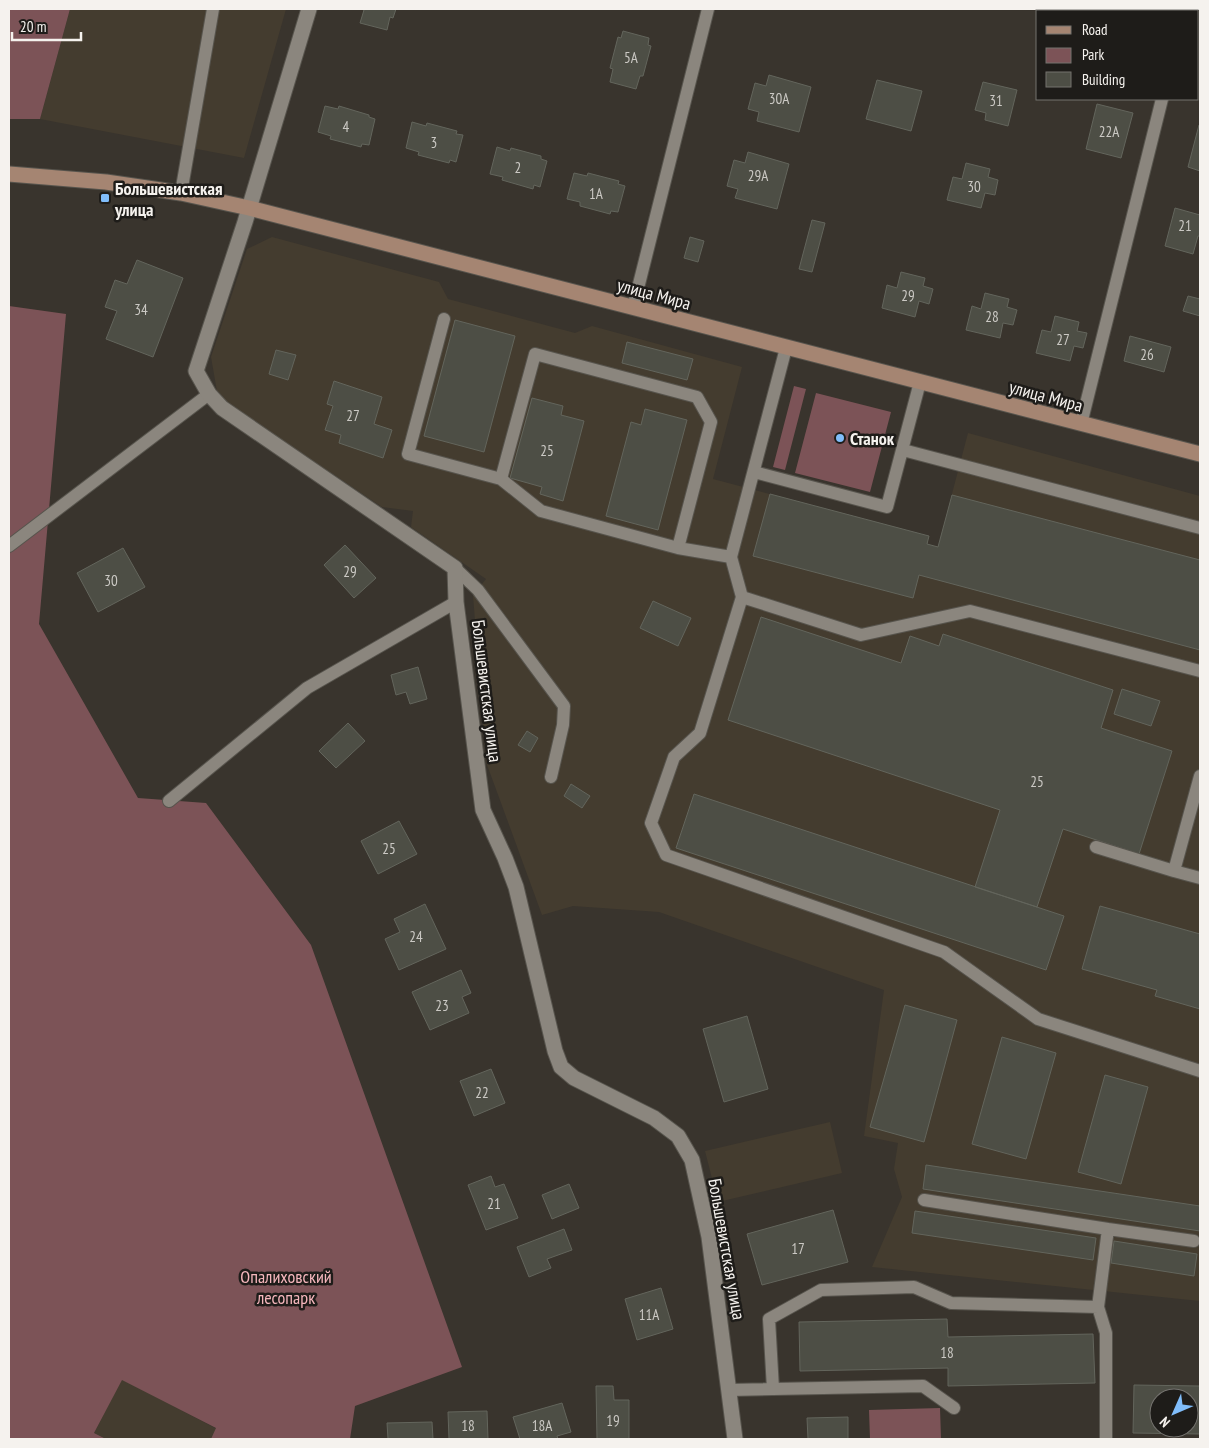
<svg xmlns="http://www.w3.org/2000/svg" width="1209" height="1448" font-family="'PT Sans Narrow',sans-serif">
  <rect width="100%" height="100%" fill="#39342d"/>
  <path fill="#443c2f" d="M70 9H286L244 158 40 119Z
    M272 237 439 282 448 299 575 333 592 326 742 367 713 479 929 536 927 544 938 547 968 433 1200 496V1301L872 1267 902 1197 894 1169 898 1143 864 1136 884 990 659 912 573 906 542 915 486 762 473 595 486 579 411 527 413 511 382 507 218 397 211 357 247 249Z
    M830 1122 842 1173 718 1202 705 1151Z
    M122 1379 217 1429 211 1439H106L94 1433Z"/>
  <path fill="#7c5357" d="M9 9H70L40 119H9Z
    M9 306 66 314 39 624 138 798 206 803 311 945 462 1367 355 1406 350 1439H211L216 1428 122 1380 94 1433 106 1439H9Z
    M794 386 806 389 785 470 773 467Z
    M816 393 891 412 870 492 795 473Z
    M940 1408 941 1439H870L869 1410Z"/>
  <path fill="#4d4e45" stroke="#63655c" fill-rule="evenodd" d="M361 9H396L393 18 390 17 387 30 360 23 364 10Z
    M1119 9H1154V11H1118Z
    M623 31 649 38 648 45 651 46 643 76H640L636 89 610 82 613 69 610 68 618 37 621 38Z
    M769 75 811 87 799 132 757 121 759 112 748 109 755 83 766 86Z
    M877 80 922 91 911 131 866 119Z
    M983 82 1017 90 1008 126 985 120 986 113 975 110Z
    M1097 104 1133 113 1121 158 1086 149Z
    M325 106 338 109 339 106 369 115V117L375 119 369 145 362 144 361 147 330 139 331 136 318 132Z
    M412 122 426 126 427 123 457 131 456 134 463 135 456 162 450 160 449 163 418 155 419 152 406 148Z
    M1199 125 1200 126V171L1188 167Z
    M497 147 510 151 511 148 541 156V159L547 161 540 187 534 185 533 189 502 180 503 177 490 174Z
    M748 152 789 164 777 209 735 198 738 189 727 186 734 160 745 163Z
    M966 163 990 169 988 177 998 180 995 195 985 193 981 208 947 200 953 177 962 179Z
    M574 173 587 176 588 173 619 181 618 184 625 186 618 212 611 211 610 214 580 206V202L567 199Z
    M1175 208 1200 215V236H1198L1193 254 1165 246Z
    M812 220 825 223 812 272 799 269Z
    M690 237 704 241 698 262 684 258Z
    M137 260 183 278 153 357 106 339 117 311 105 307 115 280 127 284Z
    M901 272 925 278 923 286 933 289 929 304 919 301 915 317 882 308 887 285 897 288Z
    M985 293 1009 299 1007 307 1017 310 1013 325 1003 323 1000 338 966 330 972 306 981 309Z
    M1188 296 1200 299V316L1183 311Z
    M1055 316 1079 322 1077 331 1087 333 1083 348 1074 346 1070 361 1036 353 1042 330 1051 332Z
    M455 320 515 336 484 452 424 436Z
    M1130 336 1171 347 1164 372 1124 361Z
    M627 342 693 359 687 380 622 363Z
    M276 350 296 355 288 380 269 374Z
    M334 381 382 397 374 424 392 430 383 458 339 443 341 435 325 430 333 406 327 404Z
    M532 398 563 406 561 415 584 421 563 501 540 494 542 487 510 478Z
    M645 409 687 420 658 530 606 516 631 422 641 425Z
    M770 494 929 536 927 544 938 547 952 495 1200 560V650L919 575 913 598 753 556Z
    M345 545 376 578 354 598 324 565Z
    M123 548 145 587 98 612 77 573Z
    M653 601 691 618 678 646 640 628Z
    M761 617 901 663 910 636 939 646 943 634 1113 690 1101 728 1172 751 1139 854 1063 829 1037 907 975 887 1000 810 728 720Z
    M418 667 427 699 410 704 406 692 396 695 391 675Z
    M1122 689 1160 701 1151 726 1114 714Z
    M348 723 365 741 336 768 319 751Z
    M527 731 538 738 530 752 518 745Z
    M571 784 590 796 582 808 564 796Z
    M694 794 1064 916 1046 970 676 848Z
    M399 821 417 854 378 874 361 841Z
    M425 904 446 949 399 970 385 939 400 932 394 919Z
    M1100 906 1200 934V1009L1155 996 1157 990 1082 969Z
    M461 970 471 993 462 997 469 1013 430 1030 412 992Z
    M905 1005 957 1020 924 1142 870 1127Z
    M747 1016 768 1089 724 1102 703 1029Z
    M1002 1037 1056 1053 1026 1159 972 1144Z
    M491 1069 505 1103 474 1116 460 1081Z
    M1105 1075 1148 1087 1121 1184 1078 1172Z
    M926 1165 1200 1206V1231L923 1189Z
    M491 1176 495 1187 504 1184 518 1218 486 1230 468 1185Z
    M569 1184 579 1208 552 1219 542 1195Z
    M833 1210 848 1262 762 1285 747 1234Z
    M915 1211 1096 1238 1093 1260 912 1233Z
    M564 1229 572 1250 547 1259 551 1268 529 1277 517 1247Z
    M1114 1241 1197 1254 1194 1276 1111 1263Z
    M661 1288 673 1329 637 1340 625 1299Z
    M947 1319 948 1337 1093 1334 1095 1383 948 1386V1368L800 1371 799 1322Z
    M1134 1385 1200 1386V1434L1133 1433ZM1159 1398H1189V1428H1159Z
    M596 1386H613L614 1400H629V1439H597Z
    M562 1403 571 1432 557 1436 558 1439H520L513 1417Z
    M487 1411 488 1439H449L448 1412Z
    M848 1417V1439H808L807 1418Z
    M432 1422 433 1439H388L387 1423Z"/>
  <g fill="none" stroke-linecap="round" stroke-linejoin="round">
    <defs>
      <path id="lane" d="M1184 11 1185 9
        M181 193 213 9
        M633 308 708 9
        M444 319 408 454 501 479 541 511 678 548 731 557
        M786 348 731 557 742 597 700 733 674 757 651 823 666 855 944 952 1038 1019 1200 1071
        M1081 424 1162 99
        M903 450 1200 528
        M754 472 887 507 920 382
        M501 479 535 354 697 397 711 422 678 548
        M9 546 209 394
        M455 568 478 590 564 706 563 725 551 777
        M742 597 861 635 970 611 1200 671
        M1200 776 1174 871 1200 878
        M169 801 307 688 456 602
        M1096 847 1174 871
        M924 1200 1108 1229 1098 1307
        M1108 1229 1194 1241
        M729 1390 773 1389
        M954 1408 923 1386 773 1389 769 1319 821 1290 914 1287 951 1303 1098 1307 1106 1333V1439"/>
      <path id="street" d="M309 9 245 222 196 371 209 394 222 408 455 568 456 602 483 810 505 858 516 887 555 1051 561 1067 574 1078 654 1118 678 1136 692 1160 709 1237 735 1439"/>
      <path id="secondary" d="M9 174 106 182 181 193 249 208 1200 454"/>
    </defs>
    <use href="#lane" stroke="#57544d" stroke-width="14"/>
    <use href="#street" stroke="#57544d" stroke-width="17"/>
    <use href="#secondary" stroke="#57544d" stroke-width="17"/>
    <use href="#lane" stroke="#8b867e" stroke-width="12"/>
    <use href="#street" stroke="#8b867e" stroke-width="15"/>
    <use href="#secondary" stroke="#a58572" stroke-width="15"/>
  </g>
  <g fill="#80bdfa" stroke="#1e1c19" stroke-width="2">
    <rect x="100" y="193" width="10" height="10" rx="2.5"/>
    <circle cx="840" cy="438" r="5"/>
  </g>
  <g text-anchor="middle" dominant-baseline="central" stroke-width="5" stroke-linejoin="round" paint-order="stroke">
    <g font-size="15" fill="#cbc9c4">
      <text x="631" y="57">5А</text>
      <text x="779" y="98">30А</text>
      <text x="996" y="100">31</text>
      <text x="346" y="126">4</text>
      <text x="1109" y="131">22А</text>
      <text x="434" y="142">3</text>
      <text x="518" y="167">2</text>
      <text x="758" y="175">29А</text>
      <text x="974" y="186">30</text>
      <text x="596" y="193">1А</text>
      <text x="1185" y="225">21</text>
      <text x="908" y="295">29</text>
      <text x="141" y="309">34</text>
      <text x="992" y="316">28</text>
      <text x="1063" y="339">27</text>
      <text x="1147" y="354">26</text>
      <text x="353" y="415">27</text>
      <text x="547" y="450">25</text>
      <text x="350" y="571">29</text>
      <text x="111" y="580">30</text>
      <text x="1037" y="781">25</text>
      <text x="389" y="848">25</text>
      <text x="416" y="936">24</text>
      <text x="442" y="1005">23</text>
      <text x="482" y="1092">22</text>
      <text x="494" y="1203">21</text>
      <text x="798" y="1248">17</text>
      <text x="649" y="1314">11А</text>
      <text x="947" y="1352">18</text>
      <text x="613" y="1420">19</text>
      <text x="468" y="1425">18</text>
      <text x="542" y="1425">18А</text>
    </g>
    <g font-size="18" font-weight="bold" fill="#f5f2ee" stroke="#1e1c19" text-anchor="start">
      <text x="115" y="188">Большевистская<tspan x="115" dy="21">улица</tspan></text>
      <text x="850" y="438">Станок</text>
    </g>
    <g font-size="18" fill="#f5f2ee" stroke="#1e1c19">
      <text transform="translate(654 294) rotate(15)">улица Мира</text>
      <text transform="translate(1046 396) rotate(15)">улица Мира</text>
      <text transform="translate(487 691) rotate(83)">Большевистская улица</text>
      <text transform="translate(727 1249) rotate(80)">Большевистская улица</text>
    </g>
    <g font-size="18" fill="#f6b7bd" stroke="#1e1c19">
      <text x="286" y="1276">Опалиховский<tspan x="286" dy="21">лесопарк</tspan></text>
    </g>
  </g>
  <rect width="1209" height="1448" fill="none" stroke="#f5f2ee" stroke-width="20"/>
  <rect x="1036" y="10" width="162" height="90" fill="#1e1c19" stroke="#74726e"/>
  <rect x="1046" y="26" width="25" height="8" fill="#a58572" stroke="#74726e"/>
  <text x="1082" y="35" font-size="15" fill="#f5f2ee">Road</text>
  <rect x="1046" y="48" width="25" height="15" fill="#7c5357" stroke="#74726e"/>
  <text x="1082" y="60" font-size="15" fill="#f5f2ee">Park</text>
  <rect x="1046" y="72" width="25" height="15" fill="#4d4e45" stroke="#74726e"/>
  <text x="1082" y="85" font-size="15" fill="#f5f2ee">Building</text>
  <g transform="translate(1174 1413) rotate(225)"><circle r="24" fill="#1e1c19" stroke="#74726e"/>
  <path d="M0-4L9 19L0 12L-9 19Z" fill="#80bdfa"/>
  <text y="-8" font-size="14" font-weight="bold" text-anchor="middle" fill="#f5f2ee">N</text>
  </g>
  <path d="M12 32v8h69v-8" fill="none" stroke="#f5f2ee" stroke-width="2.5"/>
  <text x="20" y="32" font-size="15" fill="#f5f2ee" stroke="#1e1c19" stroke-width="4" paint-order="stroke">20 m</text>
</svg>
